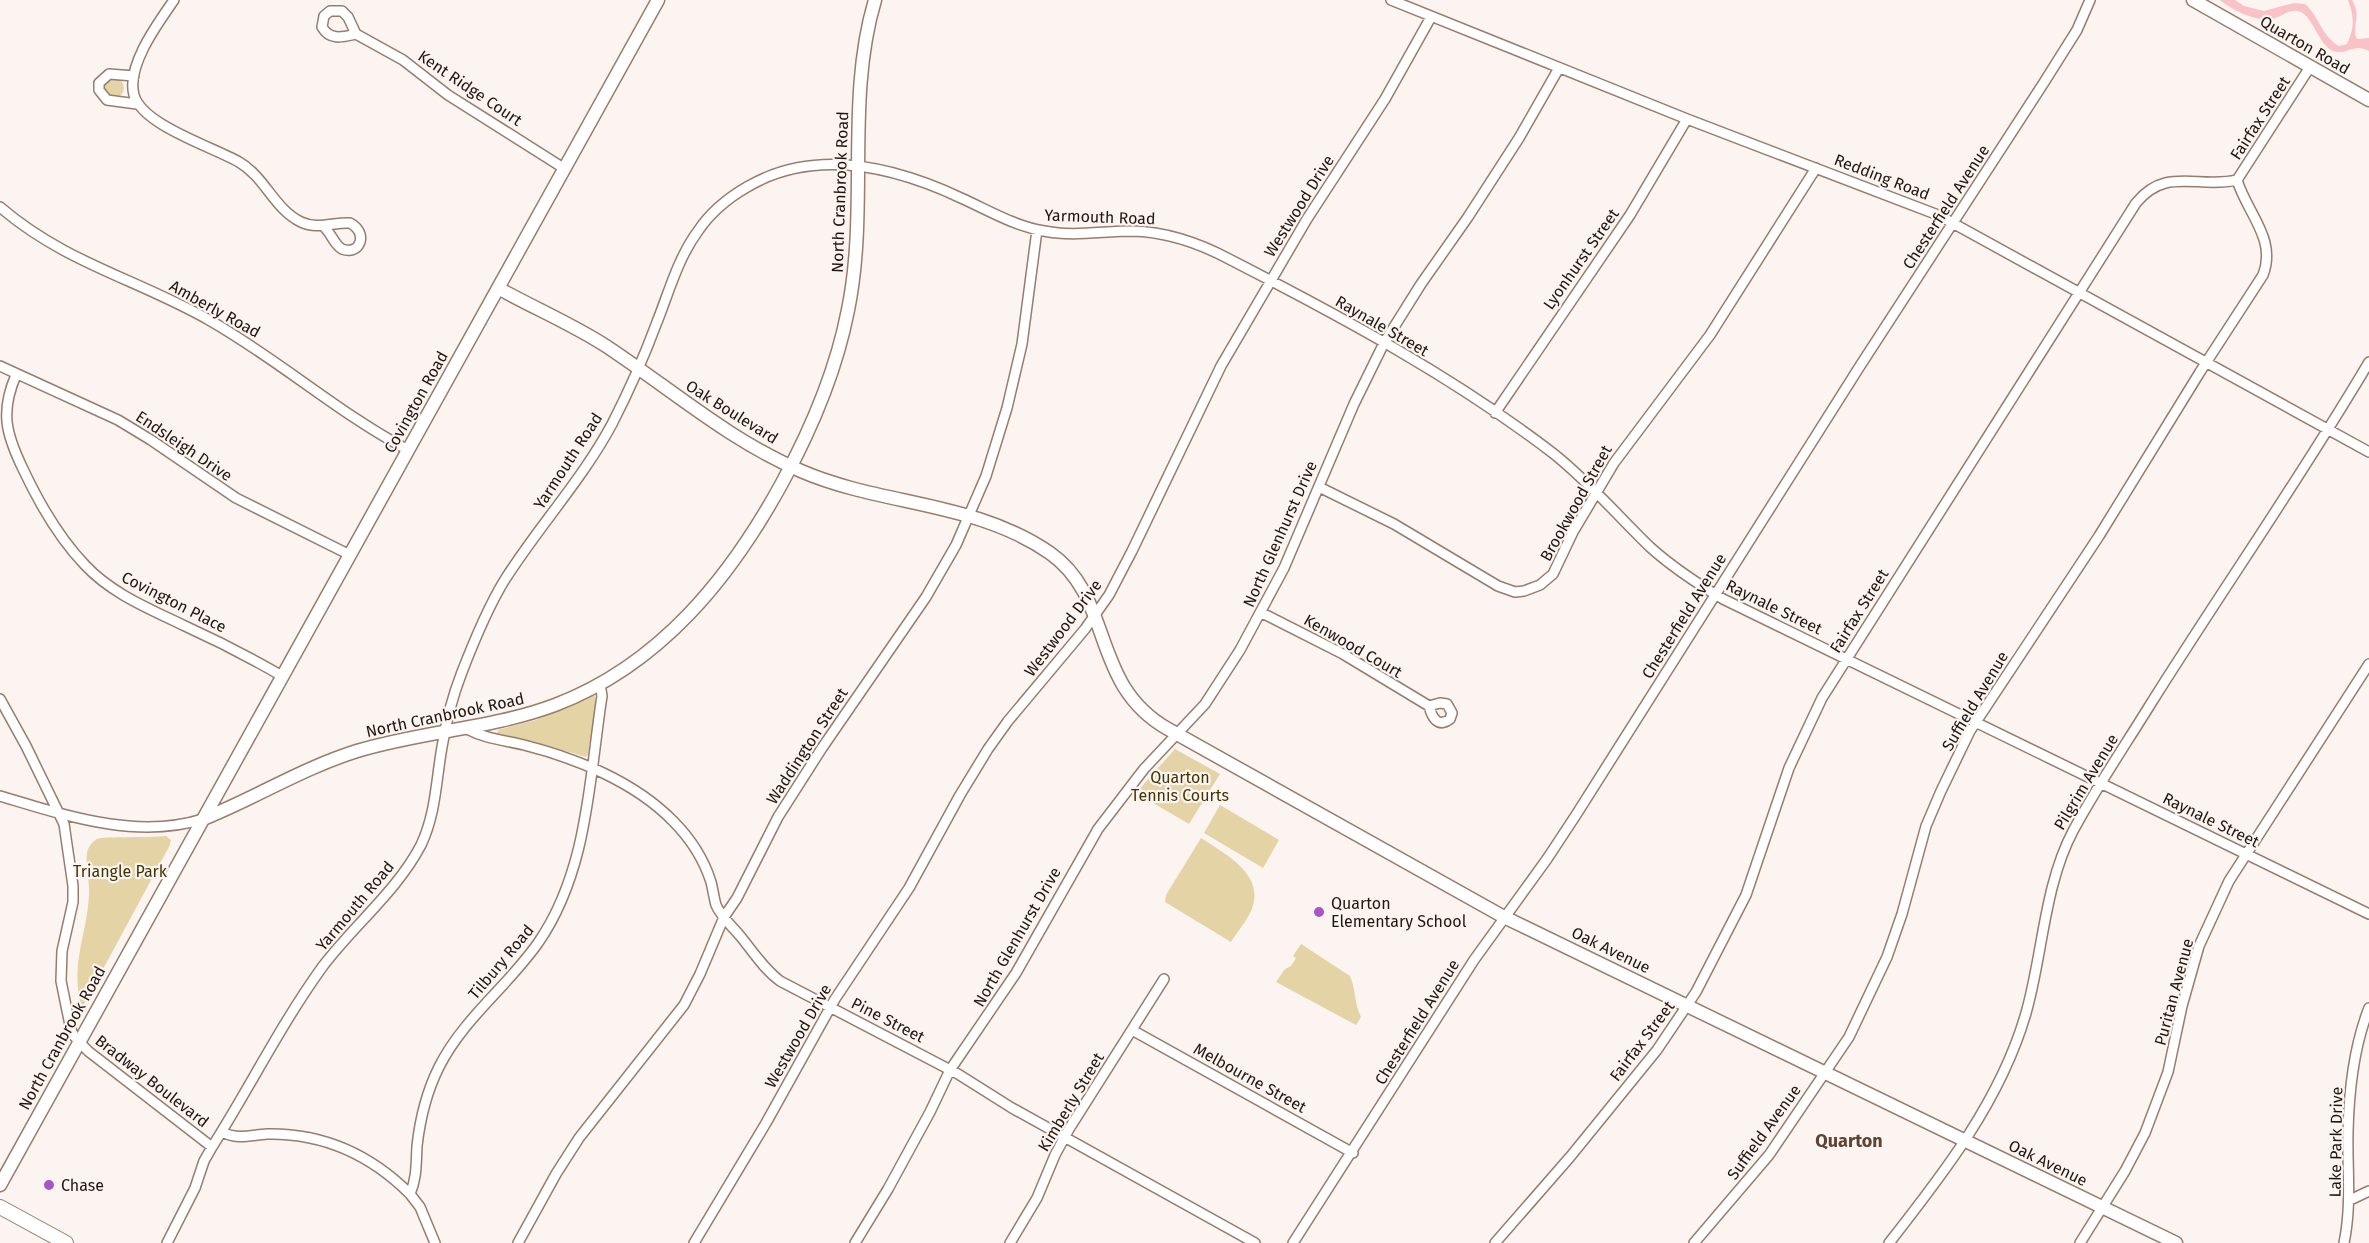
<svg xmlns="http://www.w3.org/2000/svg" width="2369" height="1243" font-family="'Fira Sans',sans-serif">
  <rect width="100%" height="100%" fill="#fbf4f1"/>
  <path fill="#e4d3a5" d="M104 88a10 10 0 1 1 20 0a10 10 0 1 1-20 0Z
    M591 695 595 696 596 703 588 755 586 757 528 740 497 734 498 730 536 720Z
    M1175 749 1220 774 1189 824 1136 793Z
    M1220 805 1279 840 1263 868 1204 833Z
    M166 836 171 840 170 845 82 1008C69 966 87 936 89 895 90 881 85 867 87 853 88 847 92 842 97 839 103 836 153 838 166 836Z
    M1201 838C1225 854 1267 875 1251 911 1246 922 1237 932 1231 942L1165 902 1166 895Z
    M1301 944 1350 976C1356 990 1354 1003 1361 1017L1356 1025 1276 982 1285 969 1291 966 1296 958 1293 956Z"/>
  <path fill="#f9c2c6" d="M2220 0H2235L2244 6 2264 11 2294 3 2305 4C2319 16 2322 37 2339 46L2347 44C2355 27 2354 16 2348 0H2352C2363 19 2350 26 2357 39L2369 38V51C2354 42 2346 56 2333 51 2317 44 2313 13 2297 11 2289 9 2283 16 2275 18 2259 24 2232 10 2220 0Z"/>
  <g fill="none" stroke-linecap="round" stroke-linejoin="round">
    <defs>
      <path id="minor" d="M174 0C158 23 126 66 134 95 142 125 213 147 239 162 265 177 274 209 301 222 318 230 333 222 350 223 369 233 360 256 342 249 334 245 331 232 323 226
        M1391 0 1687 119 1938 215 2369 452
        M356 34C343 37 330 41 322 27L324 16 330 11H342L348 17 356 34 403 60 448 95 565 169
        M134 76 109 74 99 83V90L107 100 137 104
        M0 207C65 263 137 279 209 320 278 359 338 413 408 450
        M0 366 118 420 151 440 236 498 350 555
        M16 375C0 412 6 434 23 469 39 503 59 538 85 565 112 594 150 609 185 626 218 641 251 658 282 676
        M1495 413 1630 215 1687 119
        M1319 487 1394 524 1498 586 1515 592 1524 591 1540 585 1553 574 1573 532 1614 463 1710 335 1816 168
        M1262 613 1343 654 1429 706C1432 718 1438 728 1450 719L1452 713 1447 704 1440 703 1429 706
        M0 699 26 746 64 824 73 886V902L62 951 61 981 71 1030 74 1036 88 1051 212 1147 204 1161 195 1188 167 1243
        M467 729C486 739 504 740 524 745 576 758 635 782 673 821 690 838 704 860 711 882 713 890 714 898 716 905 721 917 733 927 741 937 754 953 764 969 780 981L958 1074 1012 1108 1255 1243
        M0 796C64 815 136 840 203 819
        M1132 1030 1353 1153
        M222 1132C237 1140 251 1135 267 1134 323 1133 371 1155 410 1194
        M212 1147C250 1087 281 1024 323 966 354 925 397 891 421 845 436 813 436 781 442 747 446 722 453 695 462 672 474 641 487 609 504 581 538 527 582 480 612 424 629 391 644 357 657 322 669 292 678 258 698 231 710 213 728 198 747 187 815 147 895 167 961 198 988 210 1014 226 1044 231 1073 237 1103 231 1133 231 1167 232 1199 243 1229 259 1340 316 1454 377 1554 454 1589 482 1618 516 1650 547 1672 567 1698 584 1723 599L2369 914
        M2350 1200 2369 1191
        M435 1243 420 1207 410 1194C417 1178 416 1163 417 1146 420 1119 427 1091 439 1067 463 1019 507 987 538 943 588 871 589 780 602 696L600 684
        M518 1243 556 1174 579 1138 684 1005 700 974 724 917 737 898 778 817 822 748 926 597 956 545 986 476 1007 408 1022 344 1037 230
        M694 1243 766 1123 835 999 909 888 960 795 988 749 1008 721 1085 629 1109 595 1132 551 1221 366 1307 219 1385 99 1431 17
        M855 1243 888 1189 930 1112 950 1070 1016 973 1098 829 1144 769 1205 704 1240 650 1284 568 1354 404 1384 343 1421 284 1468 217 1519 138 1559 68
        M1010 1243 1037 1198 1055 1155 1069 1129 1164 979
        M1293 1243 1474 960 1547 859 1576 815 1860 366 2043 84 2077 30 2090 0
        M1495 1243 1570 1157 1657 1050 1696 992 1746 895 1789 768 1822 698 2136 203C2166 166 2197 189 2237 180L2310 67
        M1694 1243 1769 1155 1849 1037 1887 957 1902 914 1926 826 1941 791 1970 731 2099 536 2200 372 2263 275C2277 239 2247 213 2237 180
        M1889 1243C1944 1173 2001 1100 2026 1013 2043 953 2044 886 2073 831 2096 788 2124 747 2150 705 2222 590 2300 479 2369 362
        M2080 1243 2125 1171 2145 1133 2168 1072 2182 1006 2199 946 2229 881 2369 664
        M2344 1243C2352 1203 2347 1171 2348 1131 2349 1090 2354 1046 2369 1008"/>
      <path id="tertiary" d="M2193 0 2369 100
        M498 288C534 308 572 324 606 346 671 389 729 440 801 471 882 506 975 501 1050 553 1115 599 1089 684 1168 729L1504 917 2176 1243
        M203 819C255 798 303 768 357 751 422 731 491 729 555 705 660 665 730 578 782 483 812 428 836 372 848 310 869 208 845 100 875 0
        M0 1185 658 0"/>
      <path id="secondary" d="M0 1207 66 1243"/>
    </defs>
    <use href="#minor" stroke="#987c6c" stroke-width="12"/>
    <use href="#tertiary" stroke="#987c6c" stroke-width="15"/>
    <use href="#secondary" stroke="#987c6c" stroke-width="16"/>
    <use href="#minor" stroke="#fff" stroke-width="9"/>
    <use href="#tertiary" stroke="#fff" stroke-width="12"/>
    <use href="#secondary" stroke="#fff" stroke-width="14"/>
  </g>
  <g fill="#a856c6" stroke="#fbf4f1" stroke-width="2">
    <circle cx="1319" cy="912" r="6"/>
    <circle cx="49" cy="1185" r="6"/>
  </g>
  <g text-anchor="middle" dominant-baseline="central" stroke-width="4.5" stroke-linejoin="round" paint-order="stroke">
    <g font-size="16" fill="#201610" stroke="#fbf4f1">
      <text transform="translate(2305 45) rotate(30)">Quarton Road</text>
      <text transform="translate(470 88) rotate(34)">Kent Ridge Court</text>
      <text transform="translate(2260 118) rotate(-57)">Fairfax Street</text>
      <text transform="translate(1882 177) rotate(21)">Redding Road</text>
      <text transform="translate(840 192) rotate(-88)">North Cranbrook Road</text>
      <text transform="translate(1299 206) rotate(-58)">Westwood Drive</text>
      <text transform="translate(1946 207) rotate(-57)">Chesterfield Avenue</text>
      <text transform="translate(1100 217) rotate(2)">Yarmouth Road</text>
      <text transform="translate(1581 259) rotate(-55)">Lyonhurst Street</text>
      <text transform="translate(215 309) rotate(29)">Amberly Road</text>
      <text transform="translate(1382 326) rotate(30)">Raynale Street</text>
      <text transform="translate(416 402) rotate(-61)">Covington Road</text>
      <text transform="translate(732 412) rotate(32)">Oak Boulevard</text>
      <text transform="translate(184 446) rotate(34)">Endsleigh Drive</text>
      <text transform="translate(568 461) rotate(-57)">Yarmouth Road</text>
      <text transform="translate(1576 503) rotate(-61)">Brookwood Street</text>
      <text transform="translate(1280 534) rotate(-66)">North Glenhurst Drive</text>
      <text transform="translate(174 602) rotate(27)">Covington Place</text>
      <text transform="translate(1774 607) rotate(26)">Raynale Street</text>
      <text transform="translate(1859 611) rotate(-58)">Fairfax Street</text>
      <text transform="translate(1684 616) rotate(-58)">Chesterfield Avenue</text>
      <text transform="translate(1063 628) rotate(-53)">Westwood Drive</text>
      <text transform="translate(1353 646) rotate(30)">Kenwood Court</text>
      <text transform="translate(1975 701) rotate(-59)">Suffield Avenue</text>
      <text transform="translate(445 715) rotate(-12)">North Cranbrook Road</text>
      <text transform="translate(807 746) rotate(-57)">Waddington Street</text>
      <text transform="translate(2086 782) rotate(-59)">Pilgrim Avenue</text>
      <text transform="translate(2211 820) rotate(26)">Raynale Street</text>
      <text transform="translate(355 906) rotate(-50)">Yarmouth Road</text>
      <text transform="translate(1017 937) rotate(-60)">North Glenhurst Drive</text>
      <text transform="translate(1611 950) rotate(26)">Oak Avenue</text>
      <text transform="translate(501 962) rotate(-50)">Tilbury Road</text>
      <text transform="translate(2174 992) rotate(-75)">Puritan Avenue</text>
      <text transform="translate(888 1020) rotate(27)">Pine Street</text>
      <text transform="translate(1417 1022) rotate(-58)">Chesterfield Avenue</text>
      <text transform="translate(798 1036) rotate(-60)">Westwood Drive</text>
      <text transform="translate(62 1038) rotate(-61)">North Cranbrook Road</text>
      <text transform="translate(1642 1041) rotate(-53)">Fairfax Street</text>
      <text transform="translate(1250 1078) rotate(29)">Melbourne Street</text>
      <text transform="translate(152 1081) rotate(38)">Bradway Boulevard</text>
      <text transform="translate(1071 1102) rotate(-59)">Kimberly Street</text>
      <text transform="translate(1764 1132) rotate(-54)">Suffield Avenue</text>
      <text transform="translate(2336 1142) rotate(-89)">Lake Park Drive</text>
      <text transform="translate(2048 1163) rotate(26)">Oak Avenue</text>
    </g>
    <g font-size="16" fill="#433302" stroke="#fbf4f1">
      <text x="1180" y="777">Quarton<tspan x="1180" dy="18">Tennis Courts</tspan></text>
      <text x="120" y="871">Triangle Park</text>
    </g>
    <g font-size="16" fill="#201610" stroke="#fbf4f1" text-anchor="start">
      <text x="1331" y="903">Quarton<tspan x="1331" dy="18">Elementary School</tspan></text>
      <text x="61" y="1185">Chase</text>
    </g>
    <g font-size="18" font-weight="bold" fill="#5c4334" stroke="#fbf4f1">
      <text x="1849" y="1141">Quarton</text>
    </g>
  </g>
</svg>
